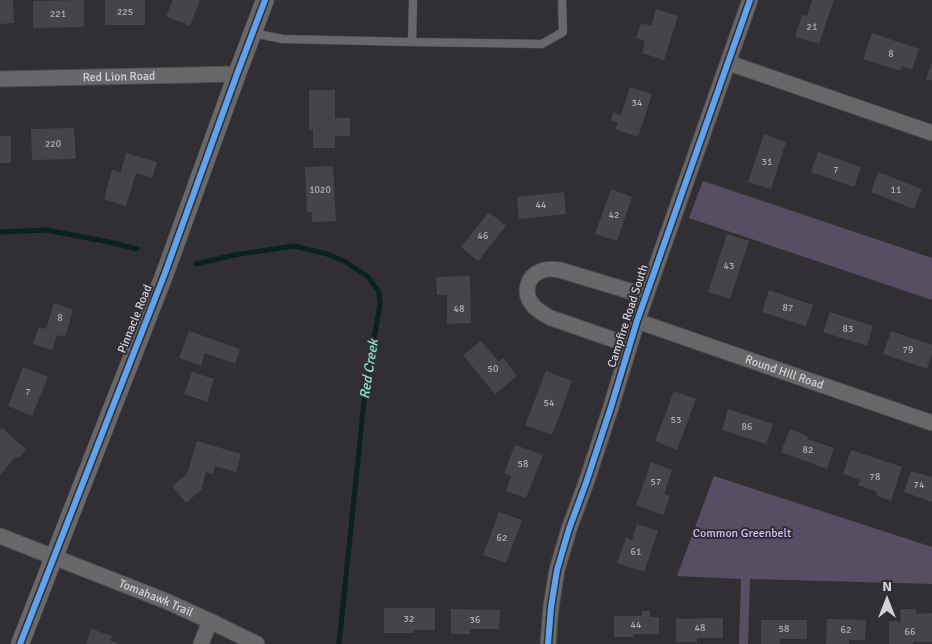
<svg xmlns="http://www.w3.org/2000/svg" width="932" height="644" font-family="Signika,sans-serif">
  <rect width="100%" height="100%" fill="#312f33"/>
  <path fill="#574e64" d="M703 181 932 258V300L689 218Z
    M714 476 932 547V584L750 579 748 644H739L741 579 677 576Z"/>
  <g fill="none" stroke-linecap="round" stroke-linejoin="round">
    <path stroke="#0a221e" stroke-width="5" d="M0 232 46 230 109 242 137 249
      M196 264 234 255 294 246 327 254 346 262 368 277 379 292 380 305 366 382 339 644"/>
  </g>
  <path fill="#46444b" d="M0 0H13L14 23 0 24Z
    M84 0V27L33 28V1Z
    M105 0H145V25H105Z
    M173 0H200L190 26 166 16Z
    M812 0H834L819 44 795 37 802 15 807 16Z
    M656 9 678 16 664 60 642 53 645 41 636 38 641 23 651 26Z
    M872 33 919 49 912 70 902 66 900 71 863 59Z
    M932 62V81L926 79Z
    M630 87 652 94 638 137 615 129 618 123 611 120 613 112 621 115Z
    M309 90H335V118H350V136H335V148H313V130H309Z
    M74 128 76 159 32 160 31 129Z
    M764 134 786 142 771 189 748 182Z
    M0 136H11V163H0Z
    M818 152 861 167 854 187 811 172Z
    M126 153 157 162 152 178 136 173 126 206 104 199 112 170 121 172Z
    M333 166 336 221 312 222V212H307L305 167Z
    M878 172 922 189 914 209 871 192Z
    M611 189 632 197 617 241 595 234Z
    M564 192 566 214 519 219 517 197Z
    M489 212 506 226 478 261 461 247Z
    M727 234 749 241 730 299 708 292Z
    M470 276 471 323 447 324V295H437L436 277Z
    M769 290 813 305 806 326 762 312Z
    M54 303 73 310 65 337 57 335 52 350 33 344 39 327 46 329Z
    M830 312 873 326 867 346 823 332Z
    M189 331 240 349 235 364 205 353 201 366 179 358Z
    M891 331 932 345V354L927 369 883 354Z
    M481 341 499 362 503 358 517 376 495 394 463 355Z
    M23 367 48 377 32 416 8 406Z
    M546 371 572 381 552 435 525 425Z
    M192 372 214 379 207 402 184 394Z
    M674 391 696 399 677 450 655 441Z
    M728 409 773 424 766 444 722 430Z
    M2 428 26 449 19 458 16 456 0 475V430Z
    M790 429 808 436 807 439 834 448 827 469 781 452Z
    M197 441 241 454 236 472 215 466 213 474 206 472 201 490 186 503 172 486 187 474Z
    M515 445 543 455 526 498 506 491 511 476 504 473Z
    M851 450 902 467 891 501 876 495 877 492 858 485 860 480 843 474Z
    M651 462 672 470 664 494 670 496 663 515 636 505Z
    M911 471 932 477V502L904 492Z
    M499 512 522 520 506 563 483 555Z
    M637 524 658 531 644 572 617 563 626 538 632 540Z
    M384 608H435V630H414V633H384Z
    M451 609 500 610 499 629H470V634H451Z
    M900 609H916V614L932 613V642H913V644H889V621H901Z
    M642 611H650V617H659V634H633V637H614V616H642Z
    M723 618V638H697V642H676V619Z
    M827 619 866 620 865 640H849V644H826Z
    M761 620H807V639H780V644H761Z
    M91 629 112 636 110 640 120 644H86Z"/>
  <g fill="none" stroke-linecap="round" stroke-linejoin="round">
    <defs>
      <path id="service" d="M252 33 283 39 412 42 413 0
        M412 42 542 44 563 32 562 0"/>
      <g id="minor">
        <path d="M729 63 932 133"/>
        <path id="s1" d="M0 79 237 74"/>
        <path id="s2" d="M637 321 932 423"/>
        <path d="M629 345 551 318C544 314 537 311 532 304 523 293 527 276 541 271 547 268 554 269 560 270L646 296"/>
        <path id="s3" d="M0 536 166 601 210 621 257 644"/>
        <path d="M201 644 210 621"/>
        <path d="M548 644 551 607 557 570 569 529 586 483 611 407 637 321 750 0"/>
      </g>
      <path id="tertiary" d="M20 644 165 273 237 74 265 0"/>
    </defs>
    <use href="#service" stroke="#4e4c50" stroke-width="9"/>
    <use href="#minor" stroke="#4e4c50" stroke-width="17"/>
    <use href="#tertiary" stroke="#4e4c50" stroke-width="19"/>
    <use href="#service" stroke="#686769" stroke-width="8"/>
    <use href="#minor" stroke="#686769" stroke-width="15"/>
    <use href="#tertiary" stroke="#686769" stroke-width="18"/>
    <defs>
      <path id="cycleway" d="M20 644 165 273 237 74 265 0
        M548 644 551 607 557 570 569 529 586 483 611 407 637 321 750 0"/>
    </defs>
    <use href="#cycleway" stroke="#302d35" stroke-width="9"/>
    <use href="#cycleway" stroke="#60a3ed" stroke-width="6"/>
  </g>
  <g text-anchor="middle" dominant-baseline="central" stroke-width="4" stroke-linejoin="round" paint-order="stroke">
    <g font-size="10" fill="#b0aeb4">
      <text x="125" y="12">225</text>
      <text x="58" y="14">221</text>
      <text x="812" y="27">21</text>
      <text x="891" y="54">8</text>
      <text x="637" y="103">34</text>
      <text x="53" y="144">220</text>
      <text x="767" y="162">31</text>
      <text x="836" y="170">7</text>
      <text x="320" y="190">1020</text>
      <text x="896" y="190">11</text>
      <text x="541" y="205">44</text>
      <text x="614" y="215">42</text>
      <text x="483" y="236">46</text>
      <text x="729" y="266">43</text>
      <text x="788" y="308">87</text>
      <text x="459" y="309">48</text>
      <text x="60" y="318">8</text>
      <text x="848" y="329">83</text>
      <text x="908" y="350">79</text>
      <text x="493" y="369">50</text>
      <text x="28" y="392">7</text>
      <text x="549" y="403">54</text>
      <text x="676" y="420">53</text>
      <text x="747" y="427">86</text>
      <text x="808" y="450">82</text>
      <text x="523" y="464">58</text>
      <text x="875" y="477">78</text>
      <text x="656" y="482">57</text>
      <text x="919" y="485">74</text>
      <text x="502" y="538">62</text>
      <text x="636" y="552">61</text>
      <text x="409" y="619">32</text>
      <text x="475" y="620">36</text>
      <text x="636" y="625">44</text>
      <text x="700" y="628">48</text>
      <text x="784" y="629">58</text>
      <text x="846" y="630">62</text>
      <text x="910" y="632">66</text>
    </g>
    <g font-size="12" fill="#d4d2d7" stroke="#302d35">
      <text stroke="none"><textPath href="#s1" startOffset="119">Red Lion Road</textPath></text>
      <text transform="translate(628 316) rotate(-72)">Campfire Road South</text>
      <text transform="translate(135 319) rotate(-68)">Pinnacle Road</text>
      <text stroke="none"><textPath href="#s2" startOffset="156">Round Hill Road</textPath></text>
      <text stroke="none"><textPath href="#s3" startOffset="168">Tomahawk Trail</textPath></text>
    </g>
    <g font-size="12" fill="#d6bdf9" stroke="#302d35">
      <text x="742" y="533">Common Greenbelt</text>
    </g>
    <g font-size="14" font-style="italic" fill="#8de3d2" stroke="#302d35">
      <text transform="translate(369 369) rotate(-81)">Red Creek</text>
    </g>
  </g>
  <g transform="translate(887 599)" stroke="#302d35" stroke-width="4" paint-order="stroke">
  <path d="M0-4L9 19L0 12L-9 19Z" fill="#d4d2d7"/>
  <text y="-8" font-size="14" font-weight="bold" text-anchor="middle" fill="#d4d2d7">N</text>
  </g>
</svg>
